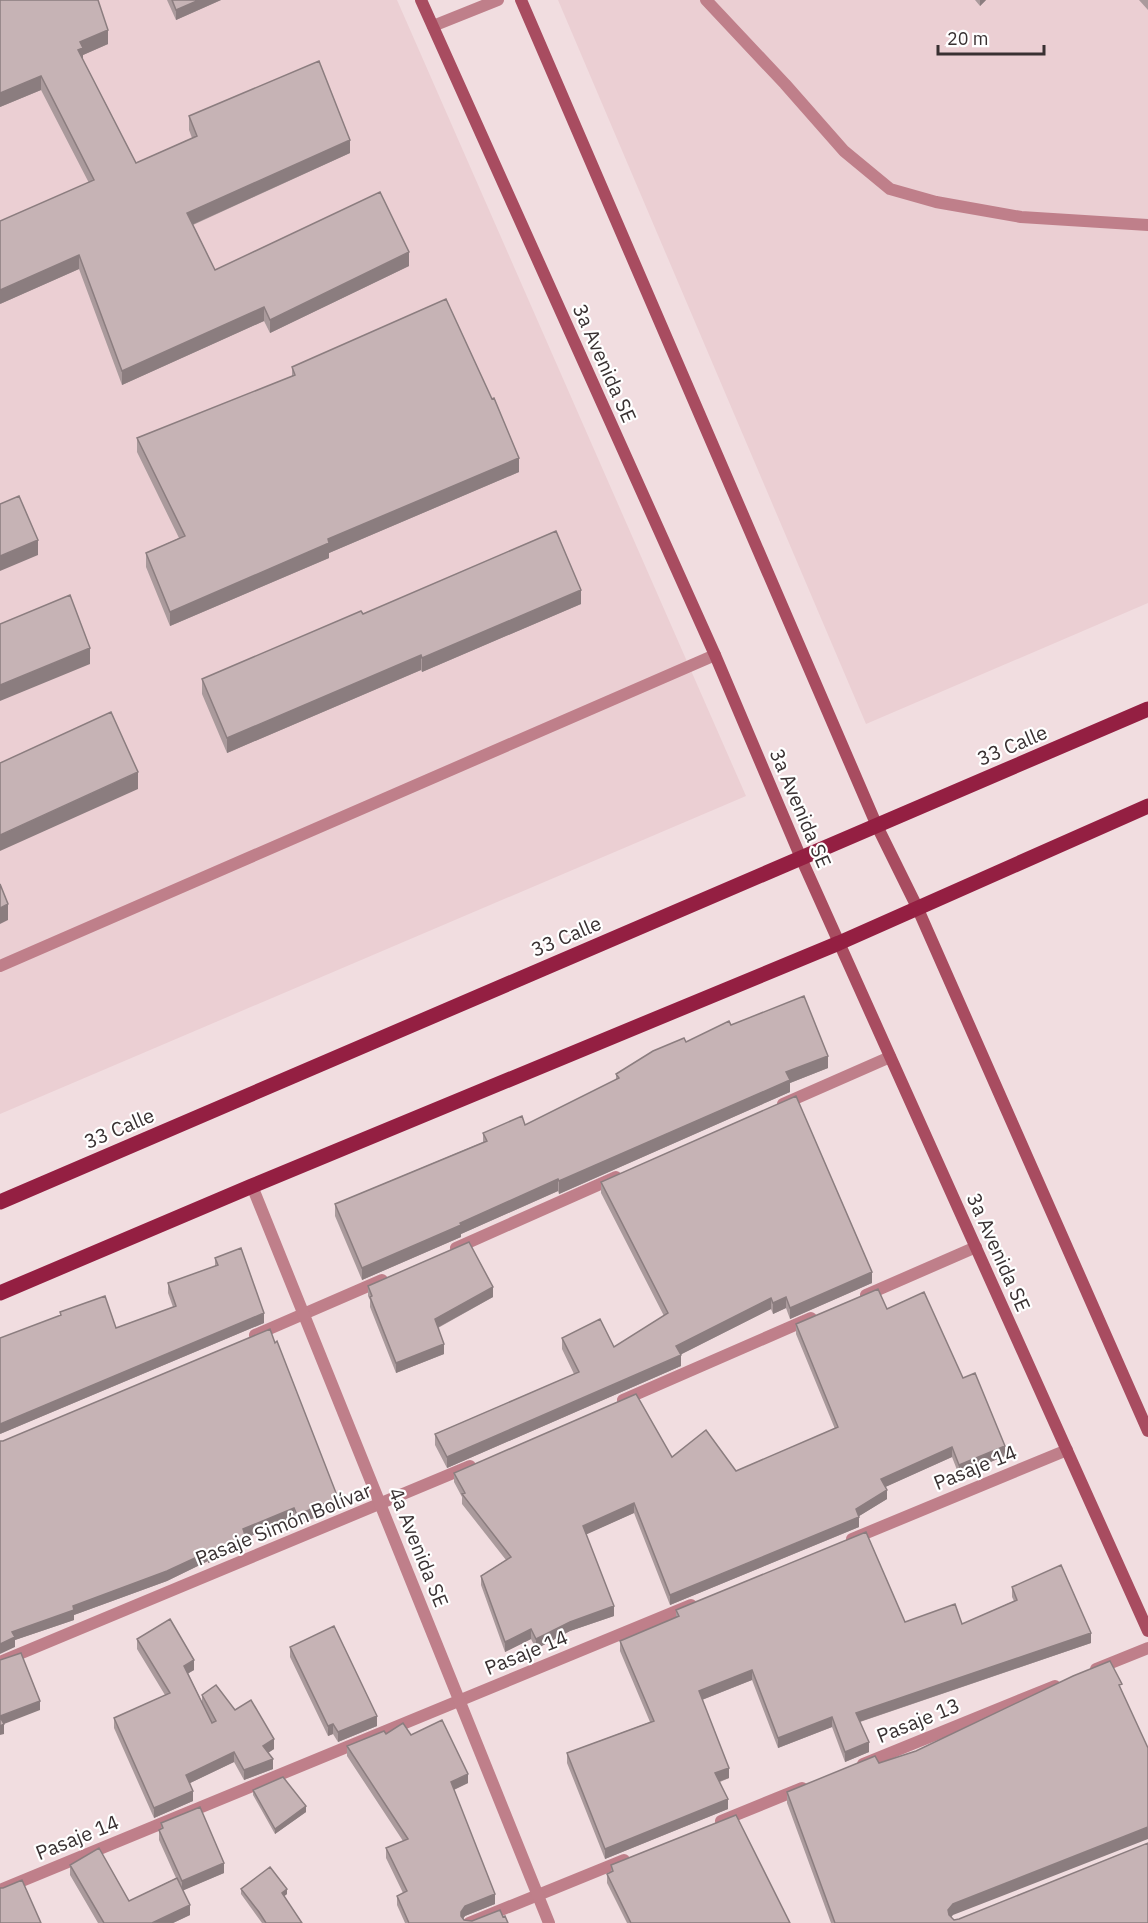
<svg xmlns="http://www.w3.org/2000/svg" width="1148" height="1923" font-family="'IBM Plex Sans',sans-serif">
  <rect width="100%" height="100%" fill="#f1dde0"/>
  <path fill="#ebcfd3" d="M0 0H397L746 796 0 1114Z
    M558 0H1148V603L866 724Z"/>
  <g fill="none" stroke-linecap="round" stroke-linejoin="round">
    <path stroke="#bf7f8a" stroke-width="12" d="M706 0 785 84 844 151 890 189 936 202 1021 217 1148 225
      M433 26 498 0
      M0 966 715 655
      M783 1104 890 1057
      M456 1248 616 1177
      M866 1295 976 1247
      M255 1335 382 1280
      M623 1400 811 1318
      M852 1539 1067 1450
      M0 1662 470 1466
      M1096 1669 1148 1648
      M863 1764 1055 1686
      M721 1821 802 1788
      M0 1890 691 1605
      M469 1923 624 1860"/>
    <path stroke="#bf7f8a" stroke-width="12" d="M252 1186 549 1923"/>
    <path stroke="#a84c60" stroke-width="12" d="M421 0 715 655 801 858 1148 1631
      M521 0 877 826 917 907 1148 1431"/>
    <path stroke="#941f42" stroke-width="15" d="M0 1202 1148 709
      M0 1293 252 1186 839 943 1148 806"/>
  </g>
  <path fill="#aa9a9c" d="M0 0 108 44 83 55V60L136 163 192 138 189 130V116L350 153 193 225 215 270 409 266 270 333 264 321 122 385 79 269 0 304 89 183 41 90 0 107Z
    M167 0H221L176 20Z
    M975 0H986L980 6Z
    M1139 0H1148V10Z
    M292 367 519 472 329 553V558L170 626 146 567V553L179 538 137 452V438L292 377Z
    M581 604 422 672 421 670 227 753 202 694V679L363 614Z
    M731 1025 828 1068 790 1083V1092L559 1194 558 1191 461 1234V1237L362 1280 335 1216V1204L483 1142V1133L525 1125 616 1080V1074Z
    M601 1182 872 1283 790 1319 786 1308 773 1314 771 1309 681 1354V1366L447 1468 435 1445V1434L574 1374 562 1349V1338L614 1347 664 1316 601 1193Z
    M215 1258 264 1323 0 1434 60 1315V1312L116 1328 173 1307 168 1293V1283L215 1266Z
    M368 1286 493 1297 438 1328 444 1354 396 1373 370 1307V1300L368 1296Z
    M887 1309 963 1378 1005 1456 959 1475 952 1457 885 1487 887 1499 859 1516V1527L670 1605 634 1513 586 1534 614 1616 570 1631 536 1649 531 1639 505 1652 481 1585V1576L506 1560 462 1504V1497L454 1482V1473L672 1457 736 1471 835 1429 796 1334V1324Z
    M0 1441 338 1508 297 1525 294 1518 246 1538V1547L208 1563V1561L167 1581 74 1615V1620L15 1640V1647Z
    M1012 1587 1091 1643 860 1722 869 1752 845 1762 832 1727 778 1748 752 1680 702 1700 729 1778 720 1782 728 1809 605 1859 567 1763V1753L650 1722 620 1651V1641L676 1617V1610L905 1622 962 1624 1014 1601 1012 1597Z
    M137 1639 194 1670 188 1673 202 1702V1695L235 1710 274 1749 268 1753 273 1769 244 1780 234 1762 190 1783 193 1801 154 1818 114 1728V1718L165 1695 137 1649Z
    M290 1647 377 1726 338 1742 333 1734 328 1736 290 1657Z
    M1122 1690 951 1917 954 1920 1148 1923H831L787 1803V1792L879 1763Z
    M386 1734 411 1735 468 1783 454 1790 495 1904 465 1916 463 1919 464 1920 472 1921 503 1917 508 1923H405L397 1905V1896L403 1893 386 1858V1848L403 1841 347 1756V1746Z
    M253 1790 306 1812 275 1834 253 1795Z
    M161 1823 224 1873 183 1890 190 1915 173 1923H98L70 1875V1865L129 1901 176 1878 159 1840V1830L161 1829Z
    M611 1865 790 1923H627L607 1883V1874L611 1872Z
    M241 1889 287 1894 284 1896 302 1923H262L241 1894Z"/>
  <path fill="#8b7d7f" d="M199 0H221L176 20V10Z
    M980 0H986L980 6Z
    M108 30V44L83 55V62L78 50 80 42Z
    M41 76V90L0 107V93Z
    M350 140V153L187 227V213Z
    M409 252V266L270 333V320Z
    M79 255V269L0 304V290Z
    M264 307V321L122 385V371Z
    M519 458V472L329 553V558L170 626V612L328 539Z
    M38 540V555L0 571V556Z
    M581 590V604L422 672V658Z
    M90 648V664L0 701V685Z
    M421 655V670L227 753V738Z
    M138 772V789L0 851V835Z
    M8 904V920L0 924V908Z
    M828 1056V1068L790 1083V1092L559 1194V1181L786 1072Z
    M558 1179V1191L461 1234V1237L362 1280V1268L460 1223Z
    M872 1272V1283L790 1319V1308Z
    M493 1287V1297L435 1329V1319Z
    M786 1297V1308L773 1314V1303Z
    M771 1298V1309L676 1357V1346Z
    M264 1313V1323L0 1434V1424Z
    M444 1344V1354L396 1373V1363Z
    M681 1355V1366L447 1468V1457Z
    M1005 1446V1456L959 1475V1465Z
    M952 1447V1457L881 1489V1479Z
    M887 1490V1499L856 1518V1509Z
    M338 1498V1508L297 1525V1515Z
    M634 1503V1513L583 1536V1526Z
    M294 1508V1518L243 1539V1529Z
    M859 1517V1527L670 1605V1595Z
    M246 1538V1547L208 1563V1554Z
    M208 1552V1561L167 1581 74 1615V1620L15 1640V1647L0 1654V1644L12 1632 73 1606Z
    M614 1606V1616L570 1631 536 1649V1639L570 1622Z
    M531 1629V1639L505 1652V1642Z
    M1091 1633V1643L856 1723V1713Z
    M194 1660V1670L184 1676V1666Z
    M752 1670V1680L699 1701V1691Z
    M40 1701V1710L4 1724V1734L0 1735V1716Z
    M377 1716V1726L338 1742V1732Z
    M832 1717V1727L778 1748V1738Z
    M333 1724V1734L328 1736V1726Z
    M274 1739V1749L263 1756V1746Z
    M869 1742V1752L845 1762V1752Z
    M234 1752V1762L186 1785V1775Z
    M273 1759V1769L244 1780V1770Z
    M729 1768V1778L715 1783V1773Z
    M468 1774V1783L451 1791V1782Z
    M193 1791V1801L154 1818V1808Z
    M728 1799V1809L605 1859V1849Z
    M306 1806V1812L275 1834V1829Z
    M1148 1827V1839L953 1915 948 1921V1910L953 1904Z
    M224 1863V1873L182 1891V1881Z
    M287 1889V1894L282 1898V1893Z
    M495 1894V1904L465 1916 461 1921V1912L465 1906Z
    M190 1905V1915L173 1923H152Z"/>
  <path fill="#c6b3b5" stroke="#8b7d7f" stroke-width="1.5" d="M0 0H98L108 30 80 42 83 48 78 50 136 163 197 136 189 116 319 61 350 140 187 213 215 270 380 192 409 252 270 320 264 307 122 371 79 255 0 290V221L94 180 41 76 0 93Z
    M172 0H199L176 10Z
    M446 299 492 399 494 398 519 458 328 539 329 543 170 612 146 553 185 536 137 438 295 375 292 367Z
    M19 496 38 540 0 556V504Z
    M556 531 581 590 422 658 421 655 227 738 202 679 361 611 363 614Z
    M70 595 90 648 0 685V624Z
    M111 712 138 772 0 835V763Z
    M0 884 8 904 0 908Z
    M804 996 828 1056 786 1072 790 1080 559 1181 558 1179 460 1223 461 1225 362 1268 335 1204 487 1141 483 1133 522 1116 525 1125 619 1078 616 1074 653 1051 684 1038 686 1042 729 1021 731 1025Z
    M796 1096 872 1272 790 1308 786 1297 773 1303 771 1298 676 1346 681 1355 447 1457 435 1434 579 1372 562 1338 600 1319 614 1347 668 1313 601 1182Z
    M469 1242 493 1287 435 1319 444 1344 396 1363 370 1297 372 1296 368 1286Z
    M241 1248 264 1313 0 1424V1338L61 1315 60 1312 105 1296 116 1328 176 1306 168 1283 218 1265 215 1258Z
    M878 1289 887 1309 924 1292 963 1378 975 1373 1005 1446 959 1465 952 1447 881 1479 887 1490 856 1509 859 1517 670 1595 634 1503 583 1526 614 1606 570 1622 536 1639 531 1629 505 1642 481 1576 511 1557 462 1494 465 1493 454 1473 636 1394 672 1457 706 1430 736 1471 838 1427 796 1324Z
    M270 1329 275 1343 277 1341 338 1498 297 1515 294 1508 243 1529 246 1538 208 1554V1552L167 1571 73 1606 74 1610 12 1632 15 1637 0 1644V1441H3Z
    M866 1532 905 1622 955 1604 962 1624 1017 1600 1012 1587 1061 1565 1091 1633 856 1713 869 1742 845 1752 832 1717 778 1738 752 1670 699 1691 729 1768 715 1773 728 1799 605 1849 567 1753 654 1721 620 1641 679 1616 676 1610Z
    M170 1619 194 1660 184 1666 212 1723 216 1721 202 1695 216 1685 235 1710 251 1700 274 1739 263 1746 273 1759 244 1770 234 1752 186 1775 193 1791 154 1808 114 1718 170 1693 137 1639Z
    M334 1626 377 1716 338 1732 333 1724 328 1726 290 1647Z
    M21 1653 40 1701 0 1716V1660Z
    M1110 1661 1122 1684 1119 1685 1148 1748V1827L953 1904 948 1910 949 1915 954 1920 959 1919 1148 1843V1923H835L787 1792 875 1756 879 1763 916 1751 1073 1676Z
    M0 1717 4 1724 0 1726Z
    M442 1720 468 1774 451 1782 495 1894 465 1906 461 1912V1916L464 1920 472 1921 500 1910 503 1917 505 1916 508 1923H409L397 1896 407 1891 386 1848 408 1839 347 1746 384 1731 386 1734 403 1723 411 1735Z
    M283 1777 306 1806 275 1829 253 1790Z
    M200 1807 224 1863 182 1881 159 1830 163 1828 161 1823Z
    M736 1815 790 1923H631L607 1874 613 1871 611 1865Z
    M99 1848 129 1901 177 1878 190 1905 152 1923H104L70 1865Z
    M270 1867 287 1889 282 1893 302 1923H266L259 1912 241 1889Z
    M22 1880 41 1923H0V1888H3Z"/>
  <g text-anchor="middle" dominant-baseline="central" stroke-width="4.5" stroke-linejoin="round" paint-order="stroke">
    <g font-size="20" fill="#393132" stroke="#fff">
      <text transform="translate(605 363) rotate(66)">3a Avenida SE</text>
      <text transform="translate(1012 745) rotate(-23)">33 Calle</text>
      <text transform="translate(801 808) rotate(67)">3a Avenida SE</text>
      <text transform="translate(566 936) rotate(-23)">33 Calle</text>
      <text transform="translate(119 1128) rotate(-23)">33 Calle</text>
      <text transform="translate(999 1252) rotate(66)">3a Avenida SE</text>
      <text transform="translate(975 1467) rotate(-22)">Pasaje 14</text>
      <text transform="translate(283 1524) rotate(-22)">Pasaje Simón Bolívar</text>
      <text transform="translate(419 1547) rotate(68)">4a Avenida SE</text>
      <text transform="translate(526 1652) rotate(-22)">Pasaje 14</text>
      <text transform="translate(918 1720) rotate(-22)">Pasaje 13</text>
      <text transform="translate(77 1837) rotate(-22)">Pasaje 14</text>
    </g>
  </g>
  <path d="M938 45v9h106v-9" fill="none" stroke="#393132" stroke-width="3"/>
  <text x="947" y="45" font-size="18" fill="#393132" stroke="#ffffff" stroke-width="4.5" paint-order="stroke">20 m</text>
</svg>
